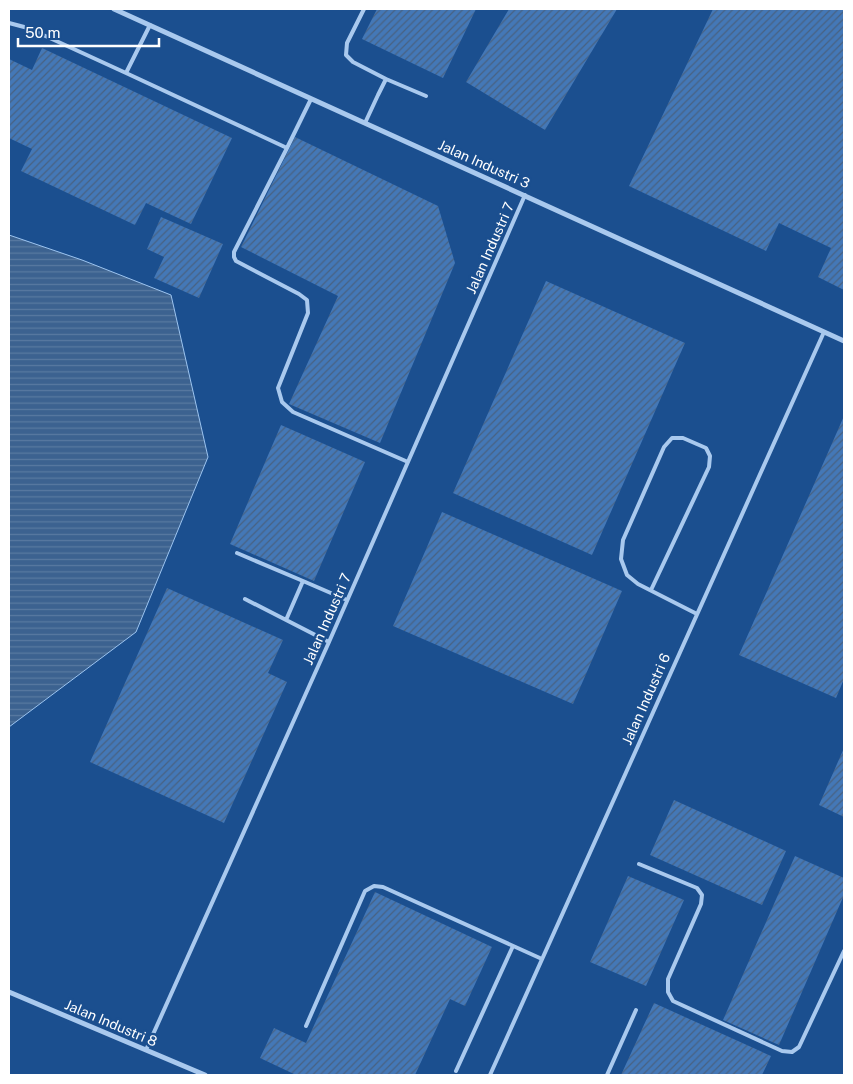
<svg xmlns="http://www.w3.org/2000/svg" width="853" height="1084" font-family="'Public Sans',sans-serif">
  <defs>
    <pattern id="water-rules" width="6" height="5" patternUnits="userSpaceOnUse" patternTransform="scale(1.25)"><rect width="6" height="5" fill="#3c6290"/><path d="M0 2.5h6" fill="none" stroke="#597aa1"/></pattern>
    <pattern id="building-hatch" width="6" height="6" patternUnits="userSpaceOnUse" patternTransform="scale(1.25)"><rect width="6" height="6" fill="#4478b7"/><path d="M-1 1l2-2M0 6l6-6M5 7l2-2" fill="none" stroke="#486282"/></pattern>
  </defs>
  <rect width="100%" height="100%" fill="#1b4f8f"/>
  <path fill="url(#water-rules)" stroke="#9cc4f0" d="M9 235 82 260 171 295 208 457 136 632 9 727Z"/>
  <path fill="url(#building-hatch)" d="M377 9H476L443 78 362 39Z
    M509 9H617L545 130 466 82Z
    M713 9H844V290L818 277 831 248 779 223 766 251 629 186Z
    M42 48 232 138 191 224 146 203 135 225 21 171 32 149 9 138V59L32 70Z
    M295 137 438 206 455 263 380 443 289 404 338 296 241 247Z
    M161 217 223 244 199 298 154 278 164 257 147 249Z
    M546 281 685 343 592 555 453 493Z
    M844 416V679L836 698 739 655Z
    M281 425 365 462 314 581 230 544Z
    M442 512 622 591 573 704 393 626Z
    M167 588 283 640 268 673 287 682 224 823 90 762Z
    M844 748V817L819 805Z
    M674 800 786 851 762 905 650 855Z
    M795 856 844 878V895L779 1045 723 1020Z
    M628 876 684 900 646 986 590 962Z
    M375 892 492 947 465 1006 450 999 415 1075H296L260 1058 274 1028 306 1043Z
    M654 1003 771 1056 762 1075H621Z"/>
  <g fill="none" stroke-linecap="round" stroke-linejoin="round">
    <path stroke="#a9c9ee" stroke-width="4" d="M364 9 347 43 346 55 353 62 386 79 378 95 365 123
      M9 23 28 28 126 73
      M150 25 126 73 287 148 234 252V257L236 261 299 294 307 300 308 313 278 388 282 402 293 412 408 462
      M386 79 426 96
      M287 148 311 99
      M237 553 303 581
      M651 590 709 467 710 456 706 448 683 438H672L664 447 623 540 621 559 627 575 638 584 697 614
      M245 599 329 642
      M286 620 303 581 347 600
      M639 864 697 888 702 895 701 904 668 979V992L673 1001 782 1051 792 1052 799 1047 844 951
      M306 1026 365 891 374 886 383 887 542 959
      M146 1050 329 642 525 195
      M456 1071 513 946
      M490 1075 824 332
      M607 1075 636 1010"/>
    <path stroke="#a9c9ee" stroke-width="5" d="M114 9 844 341
      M9 992 205 1075"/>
  </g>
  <g text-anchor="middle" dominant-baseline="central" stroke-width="5" stroke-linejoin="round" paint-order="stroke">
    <g font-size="14" fill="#fff" stroke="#1b4f8f">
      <text transform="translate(484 164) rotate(24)">Jalan Industri 3</text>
      <text transform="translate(490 248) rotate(-66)">Jalan Industri 7</text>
      <text transform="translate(327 619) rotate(-66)">Jalan Industri 7</text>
      <text transform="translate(646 699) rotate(-66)">Jalan Industri 6</text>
      <text transform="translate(111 1023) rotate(23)">Jalan Industri 8</text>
    </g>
  </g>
  <rect width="853" height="1084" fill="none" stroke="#ffffff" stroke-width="20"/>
  <path d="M18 38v8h141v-8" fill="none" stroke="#ffffff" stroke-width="2.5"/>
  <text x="25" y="38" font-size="15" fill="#ffffff" stroke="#1b4f8f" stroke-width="4" paint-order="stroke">50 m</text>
</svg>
